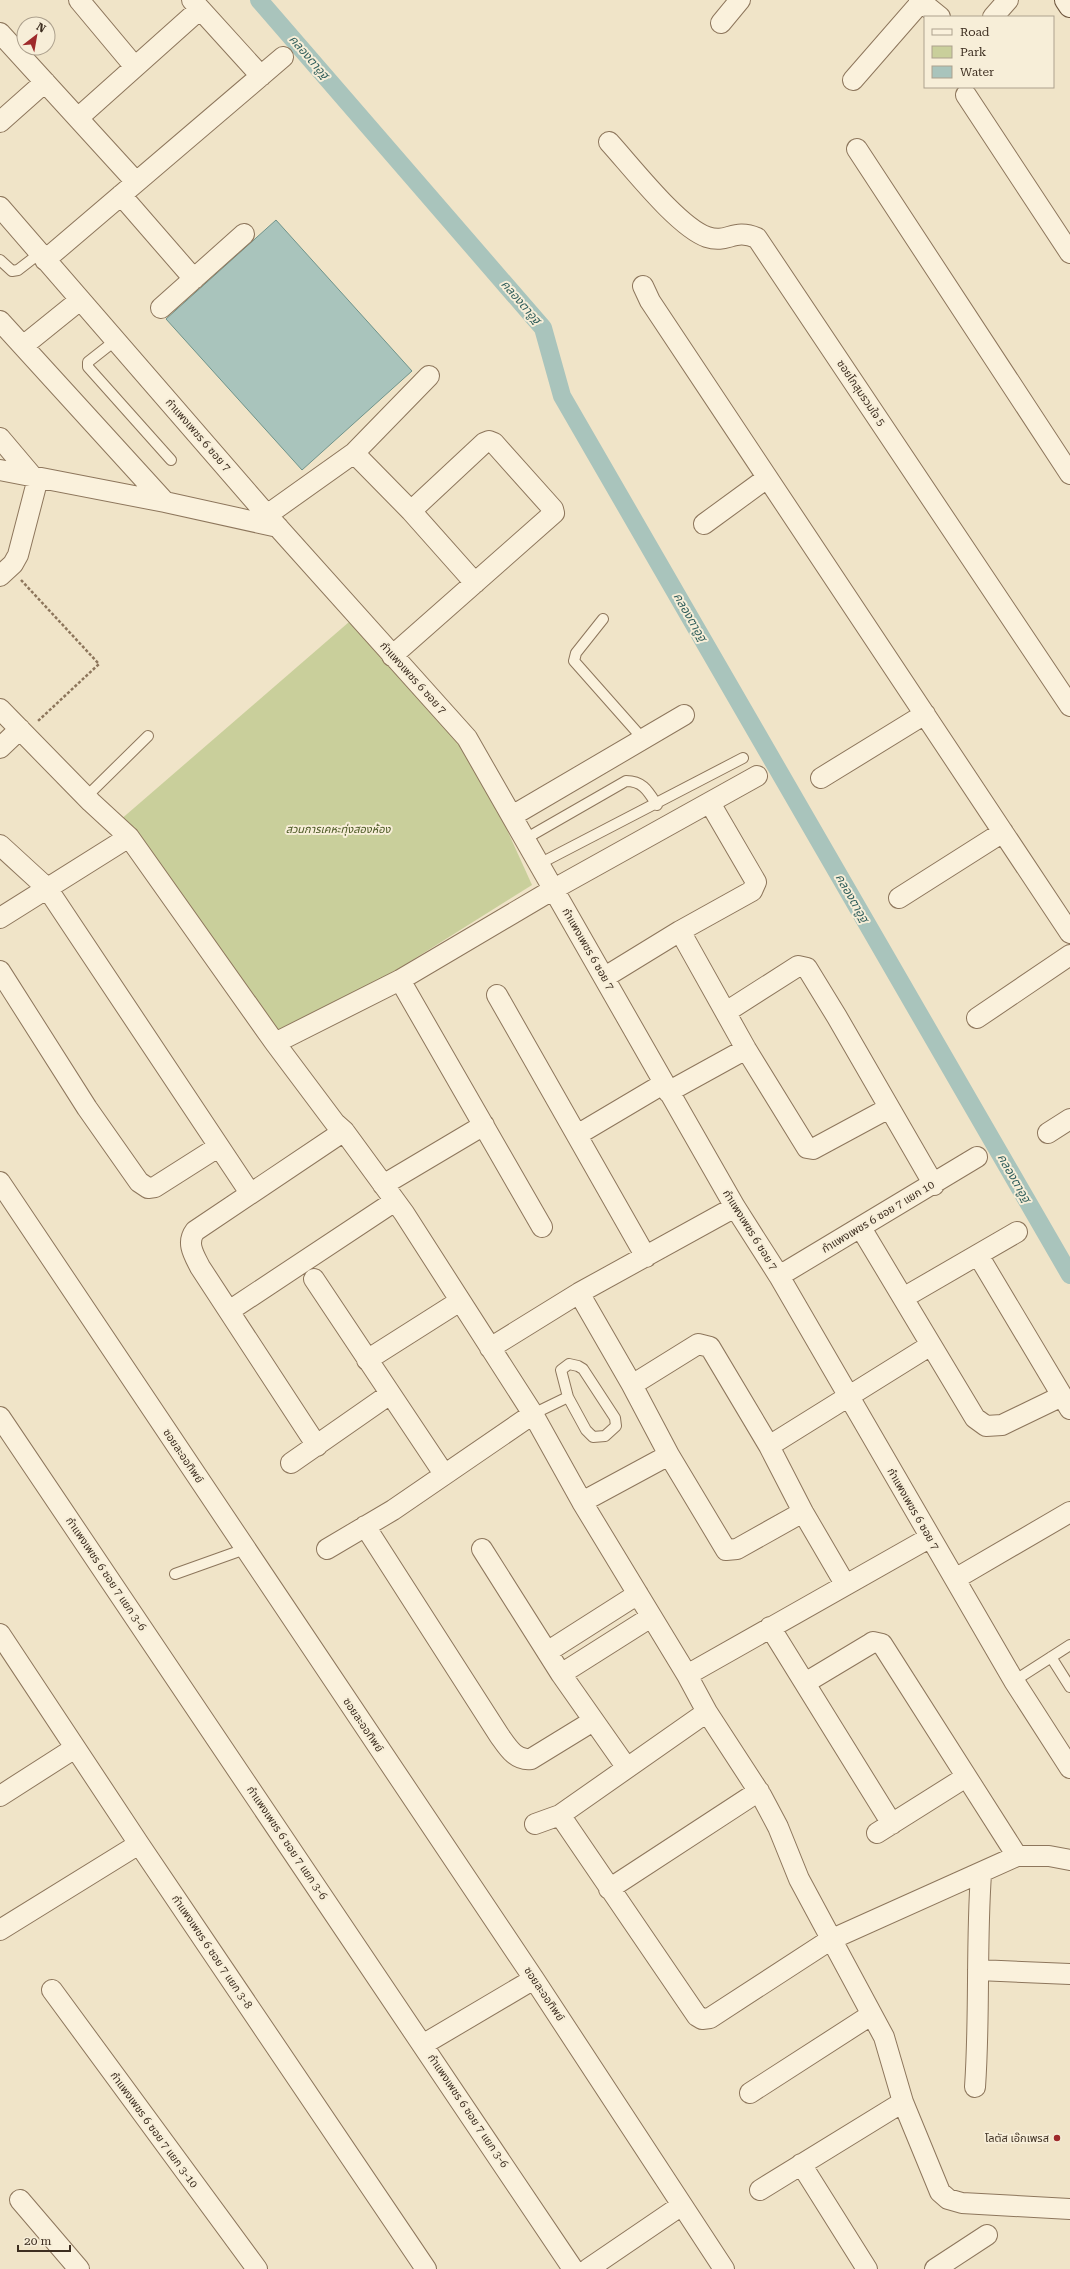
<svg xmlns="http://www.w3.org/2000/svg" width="1070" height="2269" font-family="'Roboto Serif','Noto Sans Thai',serif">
  <rect width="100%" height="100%" fill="#f0e4c8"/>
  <path fill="#c9cf9b" d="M349 622 466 739 532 885 285 1040 119 821Z"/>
  <path fill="#a9c4bc" stroke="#6f938a" d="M276 220 412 371 302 470 166 319Z"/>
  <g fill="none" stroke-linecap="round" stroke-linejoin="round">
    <path stroke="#a9c4bc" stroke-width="18" d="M259 0 543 328 562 396 1070 1275"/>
    <defs>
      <path id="lane" d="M0 260 12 271 18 270 40 253
        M116 340 88 362V367L171 460
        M603 619 576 653 574 661 643 739
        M86 797 148 736
        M525 839 626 781C643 781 648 791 657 805
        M539 864 743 758
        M533 1414 568 1397 561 1370 569 1364 578 1366 583 1369 615 1418 616 1426 605 1436 593 1437 586 1430 568 1397
        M175 1574 245 1549
        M1051 1657 1070 1687
        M1014 1681 1070 1645"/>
      <path id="street" d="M79 0 135 67
        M192 0 261 76
        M919 0 940 17
        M993 17 1008 0
        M721 23 740 0
        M0 33 136 182
        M853 80 921 2
        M966 95 1070 253
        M78 118 200 9
        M0 122 45 82
        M609 142C631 166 678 227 707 237 728 244 733 228 757 238L1070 706
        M857 149 1070 474
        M121 195 194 279
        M0 207 267 515 467 738 735 1207 779 1276 1014 1681 1070 1768
        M45 260 283 57
        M643 286 650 301 1070 933
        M161 308 244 234
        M0 321 165 502 278 527
        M23 346 80 300
        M0 438 33 477
        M354 453 411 511 475 583
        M0 470 165 502
        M267 515 354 453 429 376
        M704 524 767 478
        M0 576 13 564 18 555 38 478
        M392 656 554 513 553 509 494 443 489 441 484 443 411 511
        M0 709 91 802 129 837 275 1043 335 1123 344 1131 404 1213 533 1414 582 1502 687 1675 707 1712 761 1795 778 1827 799 1879 884 2037 903 2102 940 2192 948 2199 962 2203 1070 2209
        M0 748 20 729
        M821 778 925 714
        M512 816 684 715
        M0 845 47 888 250 1193
        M899 898 1003 832
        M0 918 129 837
        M680 931 746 1049 807 1148 813 1149 889 1108
        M0 971 87 1108 139 1182 148 1188 155 1187 218 1147
        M605 977 680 931 752 891 756 882 710 803
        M400 980 542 1227
        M497 995 646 1257
        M726 1012 798 966 807 968 837 1017 934 1185
        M977 1018 1070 955
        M275 1043 400 980 554 889 757 776
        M668 1092 746 1049
        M1048 1133 1070 1119
        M577 1135 663 1084
        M0 1182 534 1979 724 2269
        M383 1185 484 1125
        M861 1228 975 1418 986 1426 1002 1425 1062 1396
        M978 1255 1070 1409
        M779 1276 977 1157
        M314 1279 444 1474
        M579 1293 632 1385 669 1455 726 1550 737 1549 803 1512
        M903 1298 1017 1232
        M229 1311 395 1201
        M490 1348 579 1293 735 1207
        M367 1360 460 1301
        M632 1385 698 1344 710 1347 769 1446
        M0 1417 573 2269
        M317 1446 200 1267C194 1255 186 1243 195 1231L344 1131
        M291 1463 390 1394
        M582 1502 669 1455
        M365 1526 499 1735C507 1746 515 1761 531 1759L593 1721
        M327 1549 393 1510 533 1414
        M482 1549 561 1674 627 1768
        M955 1579 1070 1512
        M845 1584 803 1512 769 1446 931 1345
        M770 1627 892 1824
        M0 1634 139 1844 426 2269
        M547 1652 638 1594
        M561 1674 651 1617
        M687 1675 929 1538
        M805 1683 870 1644 873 1642 882 1644 1017 1856
        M0 1796 75 1748
        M560 1815 697 2016 702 2019 710 2018 830 1940 1017 1856H1049L1070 1860
        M535 1824 560 1815 707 1712
        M877 1833 966 1777
        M609 1889 759 1791
        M0 1930 139 1844
        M978 1970 1070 1974
        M52 1990 257 2269
        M424 2044 534 1979
        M975 2087C980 2016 976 1945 981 1874
        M750 2093 871 2015
        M801 2164 867 2269
        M760 2190 903 2102
        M20 2200 79 2269
        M588 2269 682 2205
        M935 2269 987 2235"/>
      <path id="secondary" d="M1066 0 1070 6"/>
    </defs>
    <use href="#lane" stroke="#8d765c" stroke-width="12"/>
    <use href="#street" stroke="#8d765c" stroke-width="22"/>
    <use href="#secondary" stroke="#6f573f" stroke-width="24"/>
    <path stroke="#8d765c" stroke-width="2.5" stroke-dasharray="3 2" stroke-linecap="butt" d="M21 580 99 664 38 721"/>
    <use href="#lane" stroke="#faf1dc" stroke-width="10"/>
    <use href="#street" stroke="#faf1dc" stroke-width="20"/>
    <use href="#secondary" stroke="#faf1dc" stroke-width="22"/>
  </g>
  <circle fill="#9e2a2b" stroke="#f7eed8" stroke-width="1.5" cx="1057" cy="2138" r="4"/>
  <g text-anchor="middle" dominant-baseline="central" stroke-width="4" stroke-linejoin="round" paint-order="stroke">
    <g font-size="11" fill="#3d2e20" stroke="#f7eed8">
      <text transform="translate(861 393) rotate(56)">ซอยโกสุมรวมใจ 5</text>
      <text transform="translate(198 435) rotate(49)">กำแพงเพชร 6 ซอย 7</text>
      <text transform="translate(413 678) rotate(48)">กำแพงเพชร 6 ซอย 7</text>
      <text transform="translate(588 949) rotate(60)">กำแพงเพชร 6 ซอย 7</text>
      <text transform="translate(878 1217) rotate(-31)">กำแพงเพชร 6 ซอย 7 แยก 10</text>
      <text transform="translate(750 1230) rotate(58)">กำแพงเพชร 6 ซอย 7</text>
      <text transform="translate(183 1456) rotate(56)">ซอยละออทิพย์</text>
      <text transform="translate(913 1509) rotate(60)">กำแพงเพชร 6 ซอย 7</text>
      <text transform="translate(106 1574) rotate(56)">กำแพงเพชร 6 ซอย 7 แยก 3-6</text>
      <text transform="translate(363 1725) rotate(56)">ซอยละออทิพย์</text>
      <text transform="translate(287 1843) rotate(56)">กำแพงเพชร 6 ซอย 7 แยก 3-6</text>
      <text transform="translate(212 1952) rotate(56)">กำแพงเพชร 6 ซอย 7 แยก 3-8</text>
      <text transform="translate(544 1994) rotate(56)">ซอยละออทิพย์</text>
      <text transform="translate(468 2111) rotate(56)">กำแพงเพชร 6 ซอย 7 แยก 3-6</text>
      <text transform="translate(154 2130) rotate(54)">กำแพงเพชร 6 ซอย 7 แยก 3-10</text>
    </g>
    <g font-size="11" font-style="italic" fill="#4d5a26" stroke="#f7eed8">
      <text x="338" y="829">สวนการเคหะทุ่งสองห้อง</text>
    </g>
    <g font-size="11" fill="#3d2e20" stroke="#f7eed8" text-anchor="end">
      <text x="1049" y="2138">โลตัส เอ๊กเพรส</text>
    </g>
    <g font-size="12" font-style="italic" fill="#2f5d5a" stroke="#f7eed8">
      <text transform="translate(309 57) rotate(49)">คลองตาอูฐ</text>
      <text transform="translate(521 302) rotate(49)">คลองตาอูฐ</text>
      <text transform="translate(690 617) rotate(60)">คลองตาอูฐ</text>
      <text transform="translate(852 898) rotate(60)">คลองตาอูฐ</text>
      <text transform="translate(1014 1178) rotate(60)">คลองตาอูฐ</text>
    </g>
  </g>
  <rect x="924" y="16" width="130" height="72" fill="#f7eed8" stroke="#ada18e"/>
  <rect x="932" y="29" width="20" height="6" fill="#faf1dc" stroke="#ada18e"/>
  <text x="960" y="36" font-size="12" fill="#3d2e20">Road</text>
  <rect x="932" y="46" width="20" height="12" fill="#c9cf9b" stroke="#ada18e"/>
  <text x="960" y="56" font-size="12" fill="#3d2e20">Park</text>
  <rect x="932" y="66" width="20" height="12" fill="#a9c4bc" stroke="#ada18e"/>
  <text x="960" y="76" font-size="12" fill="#3d2e20">Water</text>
  <g transform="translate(36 36) rotate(31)"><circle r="19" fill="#f7eed8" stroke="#ada18e"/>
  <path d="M0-3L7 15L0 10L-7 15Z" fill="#9e2a2b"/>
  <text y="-6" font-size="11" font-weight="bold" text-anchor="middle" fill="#3d2e20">N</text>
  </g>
  <path d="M18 2245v6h52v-6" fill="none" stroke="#3d2e20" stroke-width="2"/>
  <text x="24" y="2245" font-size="12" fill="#3d2e20" stroke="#f7eed8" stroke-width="3" paint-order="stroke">20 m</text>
</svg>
